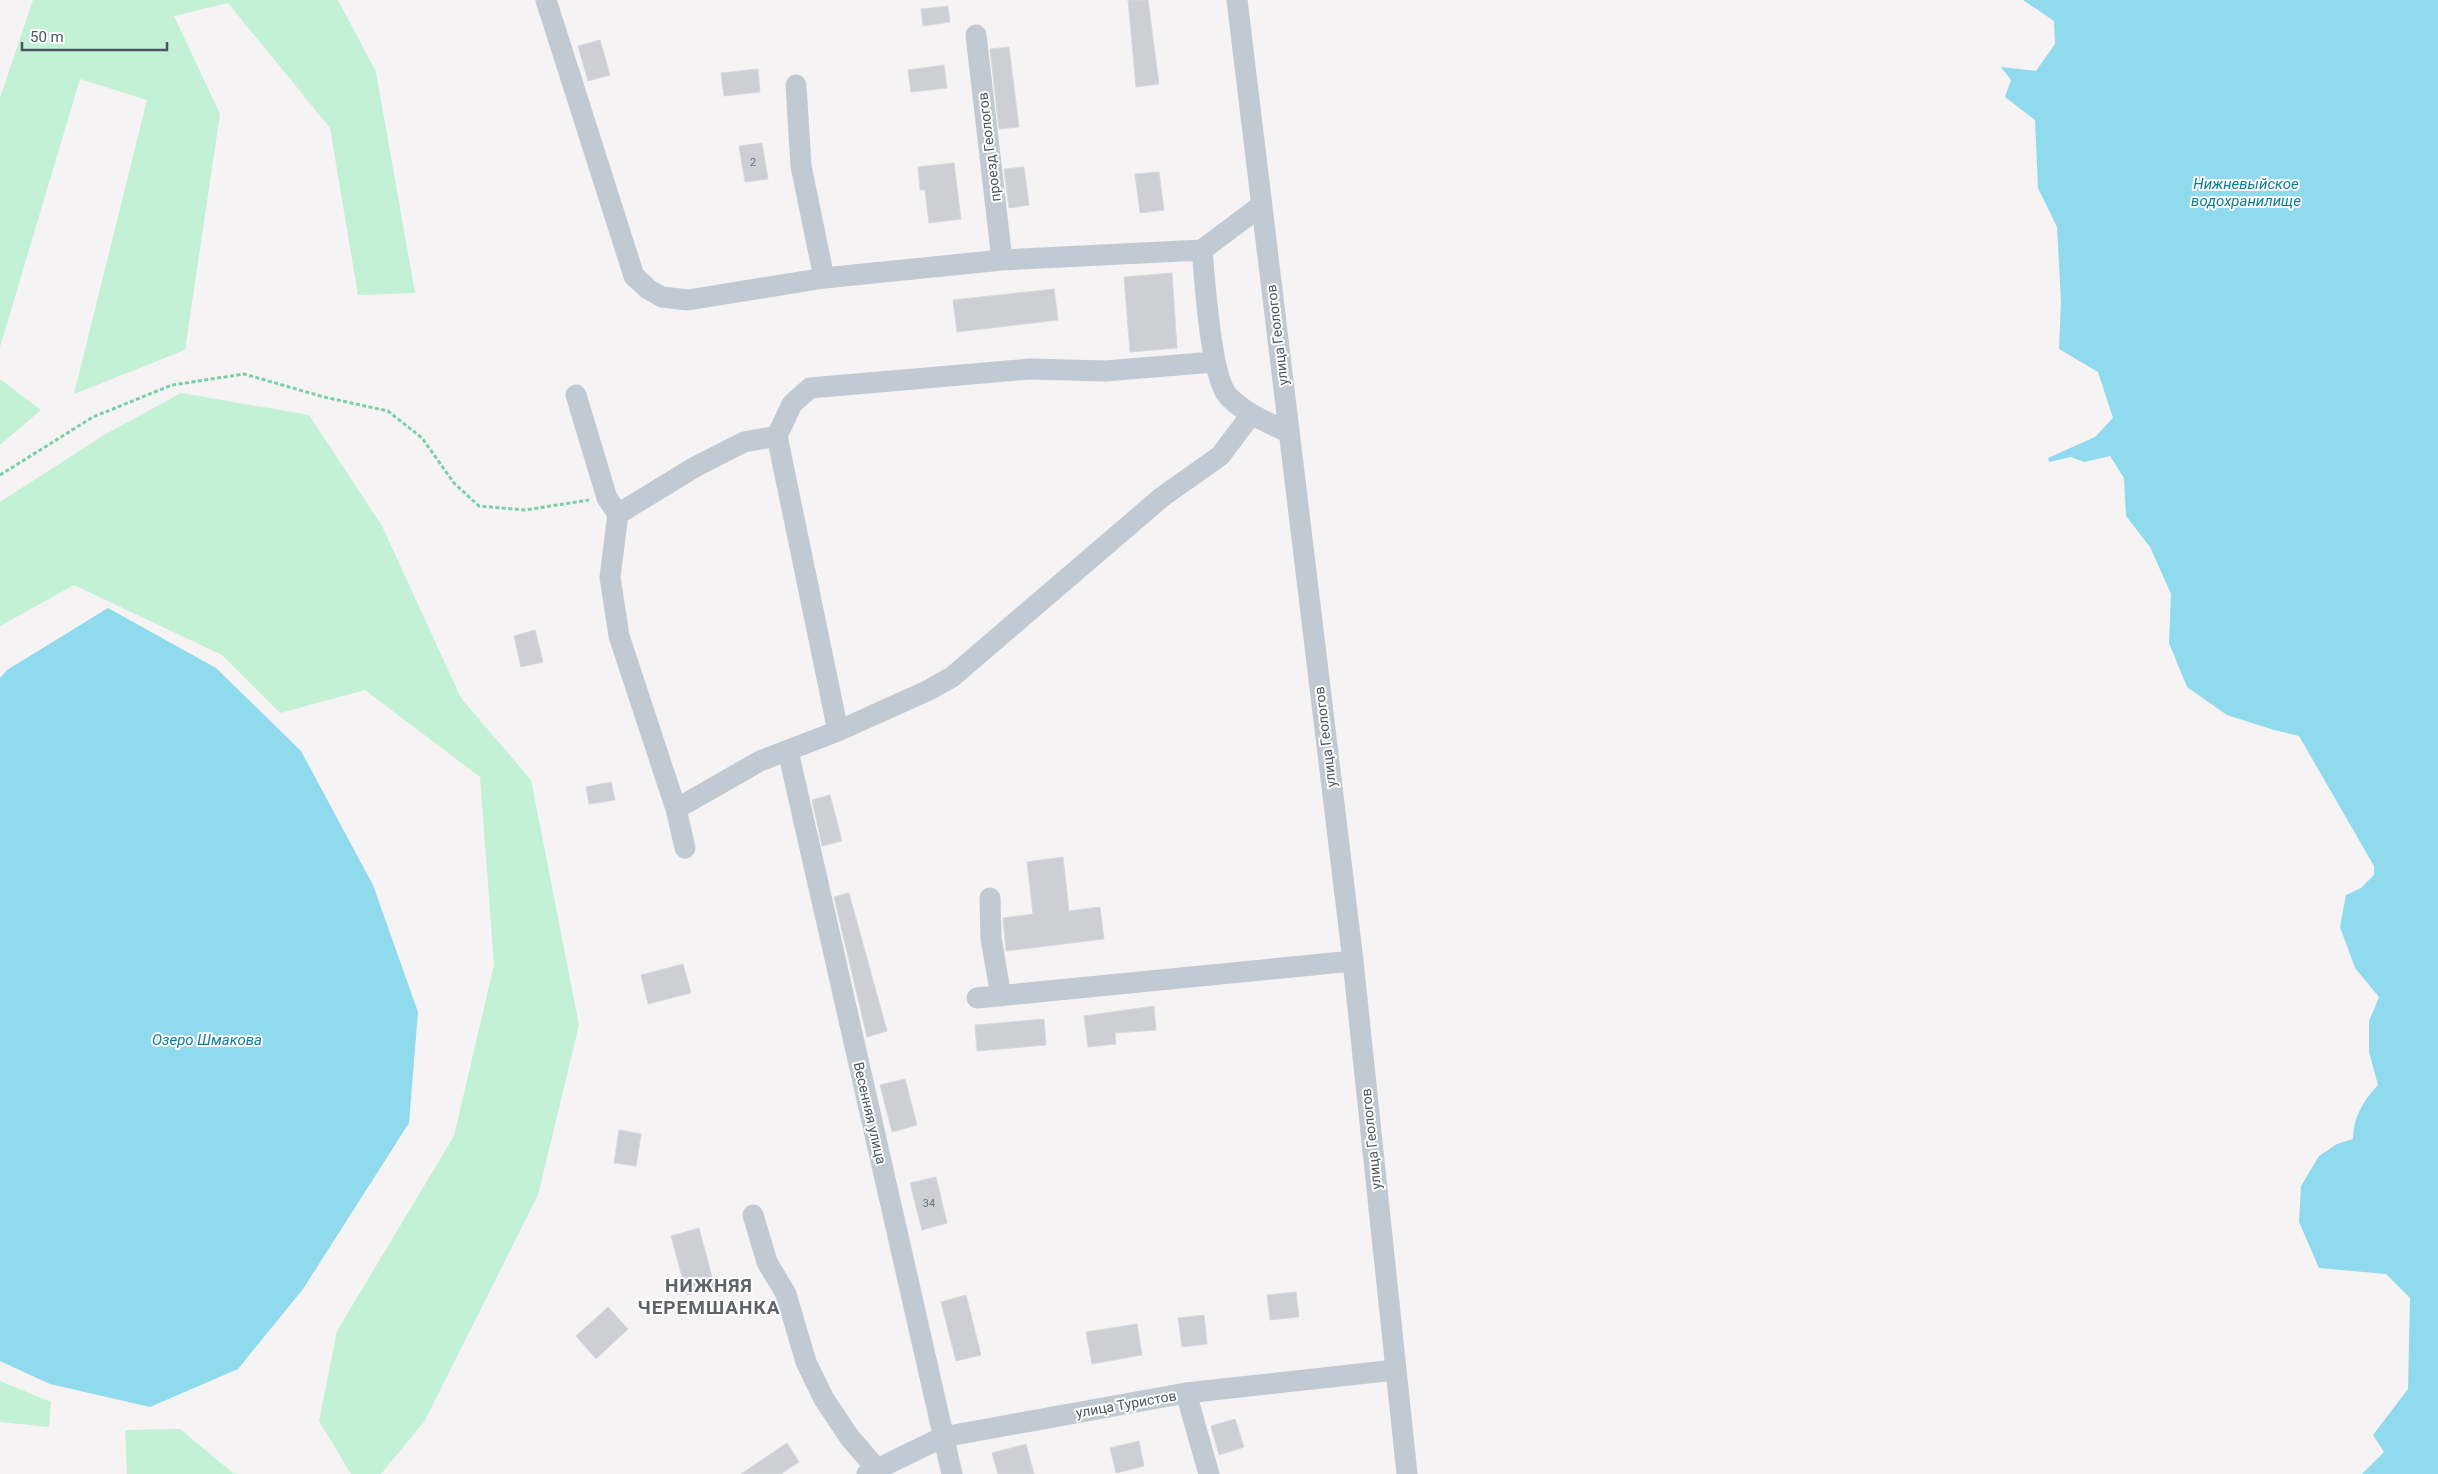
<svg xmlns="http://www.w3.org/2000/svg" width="2438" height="1474" font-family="Roboto,sans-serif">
  <rect width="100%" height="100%" fill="#f5f3f3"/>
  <path fill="#c3f1d5" d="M33 0H338L376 72 415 293 358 295 330 128 228 3 174 16 220 114 185 350 74 394 147 100 80 79 0 347V98Z
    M0 379 41 410 0 445Z
    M181 393 309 415 382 526 461 698 531 780 579 1025 538 1195 424 1422 381 1474H351L319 1421 337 1331 454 1136 494 965 480 777 365 690 280 713 222 655 74 585 0 626V502L104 435Z
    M0 1381 51 1402 49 1427 0 1422Z
    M180 1429 233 1473 240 1474H127L125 1430Z"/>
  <path fill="#90daee" d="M2023 0H2438V1474H2362L2384 1452 2373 1435 2408 1389 2410 1298 2386 1274 2319 1268 2299 1222 2301 1186 2319 1156 2337 1144 2353 1139C2353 1118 2363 1101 2378 1085L2369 1052V1021L2379 997 2355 968 2340 927 2346 895 2361 888 2374 875V866L2299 736 2274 730 2227 715 2187 687 2169 643 2171 594 2150 547 2126 516 2124 478 2110 456 2084 462 2071 457 2049 462 2048 458 2095 437 2113 418 2098 372 2059 349 2061 302 2057 227 2038 188 2035 120 2005 97 2011 80 2001 67 2036 71 2055 44 2054 21Z
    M108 608 216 668 301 751 373 885 418 1012 409 1123 303 1289 238 1369 150 1407 50 1384 0 1361V678L7 670Z"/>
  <path fill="#cdcfd5" stroke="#d7d9de" d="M1128 0H1148L1159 84 1136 87Z
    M948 6 950 22 923 26 921 9Z
    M600 40 610 75 588 81 578 46Z
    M1009 47 1019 127 999 129 990 49Z
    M944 65 947 88 911 92 908 70Z
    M758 69 760 92 724 96 721 73Z
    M762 143 768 179 745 182 739 146Z
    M954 163 961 219 929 223 925 190H920L918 167Z
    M1024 167 1029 205 1009 208 1004 169Z
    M1159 172 1164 210 1140 213 1135 174Z
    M1172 273 1177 348 1130 352 1124 277Z
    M1054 289 1058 320 957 332 953 300Z
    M535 630 543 662 521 667 514 636Z
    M611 782 615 800 589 804 586 787Z
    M830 795 842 841 822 846 812 800Z
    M1063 857 1069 911 1100 907 1104 939 1006 951 1003 918 1033 914 1027 862Z
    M849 893 887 1031 867 1037 834 897Z
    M683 964 691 993 648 1004 641 975Z
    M1154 1006 1156 1030 1115 1033 1116 1044 1088 1047 1084 1016Z
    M1044 1019 1046 1045 977 1051 975 1025Z
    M905 1079 917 1125 892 1132 880 1085Z
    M619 1130 641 1134 636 1166 614 1163Z
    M936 1177 947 1223 922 1230 910 1183Z
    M699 1228 715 1288 687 1295 671 1236Z
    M1296 1292 1299 1317 1270 1320 1267 1295Z
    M966 1295 981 1355 956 1361 941 1302Z
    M608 1307 628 1329 596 1359 576 1336Z
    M1204 1315 1207 1344 1182 1347 1178 1318Z
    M1137 1324 1142 1355 1092 1364 1086 1332Z
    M1235 1419 1244 1447 1219 1455 1211 1426Z
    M1139 1441 1144 1466 1116 1473 1110 1448Z
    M787 1443 799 1462 781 1474H741Z
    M1026 1444 1034 1474H998L992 1453Z"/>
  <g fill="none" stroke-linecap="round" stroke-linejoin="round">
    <path stroke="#7ad0a6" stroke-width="3" stroke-dasharray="4 2.5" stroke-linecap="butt" d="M0 475 93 417 172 385 244 374 324 397 388 411 422 438 454 483 479 506 525 510 589 500"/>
    <path stroke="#c1cad2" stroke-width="21" d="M546 0 634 276 648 289 662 297 688 300 824 278 1002 260 1202 250 1262 205
      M1237 0 1353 961 1407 1474
      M976 35 1002 260
      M796 85 801 166 824 278
      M1202 250C1205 280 1210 378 1229 397 1246 414 1267 422 1288 432
      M576 395 607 498 618 514
      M838 731 777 436 792 404 810 388 1030 369 1105 371 1214 362
      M788 751 952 1474
      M676 809 760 761 838 731 929 690 952 677 1162 497 1220 456 1251 415
      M685 848 676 809 619 636 610 577 618 514 695 467 744 442 777 436
      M990 898 991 938 1001 996
      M977 998 1353 961
      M753 1215 767 1262 786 1294 806 1362 824 1399 850 1438 876 1468
      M1186 1393 1209 1474
      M867 1474 943 1437 1186 1393 1395 1370"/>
  </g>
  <g text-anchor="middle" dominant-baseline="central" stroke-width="4" stroke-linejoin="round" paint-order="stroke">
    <g font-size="11" fill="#6b747e">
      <text x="753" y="162">2</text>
      <text x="929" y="1203">34</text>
    </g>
    <g font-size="14" fill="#4a5661" stroke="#fff">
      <text transform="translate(989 147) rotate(-97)">проезд Геологов</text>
      <text transform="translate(1277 335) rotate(-97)">улица Геологов</text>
      <text transform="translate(1325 737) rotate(-97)">улица Геологов</text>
      <text transform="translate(870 1113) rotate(77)">Весенняя улица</text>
      <text transform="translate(1371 1139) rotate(-96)">улица Геологов</text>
      <text transform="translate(1126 1404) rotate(-10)">улица Туристов</text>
    </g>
    <g font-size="15" font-style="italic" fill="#0c7c9b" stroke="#fff">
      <text x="2246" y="184">Нижневыйское<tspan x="2246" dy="17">водохранилище</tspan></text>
      <text x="207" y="1040">Озеро Шмакова</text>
    </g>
    <g font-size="19" font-weight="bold" letter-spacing="1" fill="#5f6368" stroke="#fff">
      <text x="709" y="1285">НИЖНЯЯ<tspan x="709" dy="22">ЧЕРЕМШАНКА</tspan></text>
    </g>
  </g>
  <path d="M22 42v8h145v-8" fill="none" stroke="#4a5661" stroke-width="2.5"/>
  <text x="30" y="42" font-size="15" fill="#4a5661" stroke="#ffffff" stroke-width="4" paint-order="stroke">50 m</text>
</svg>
